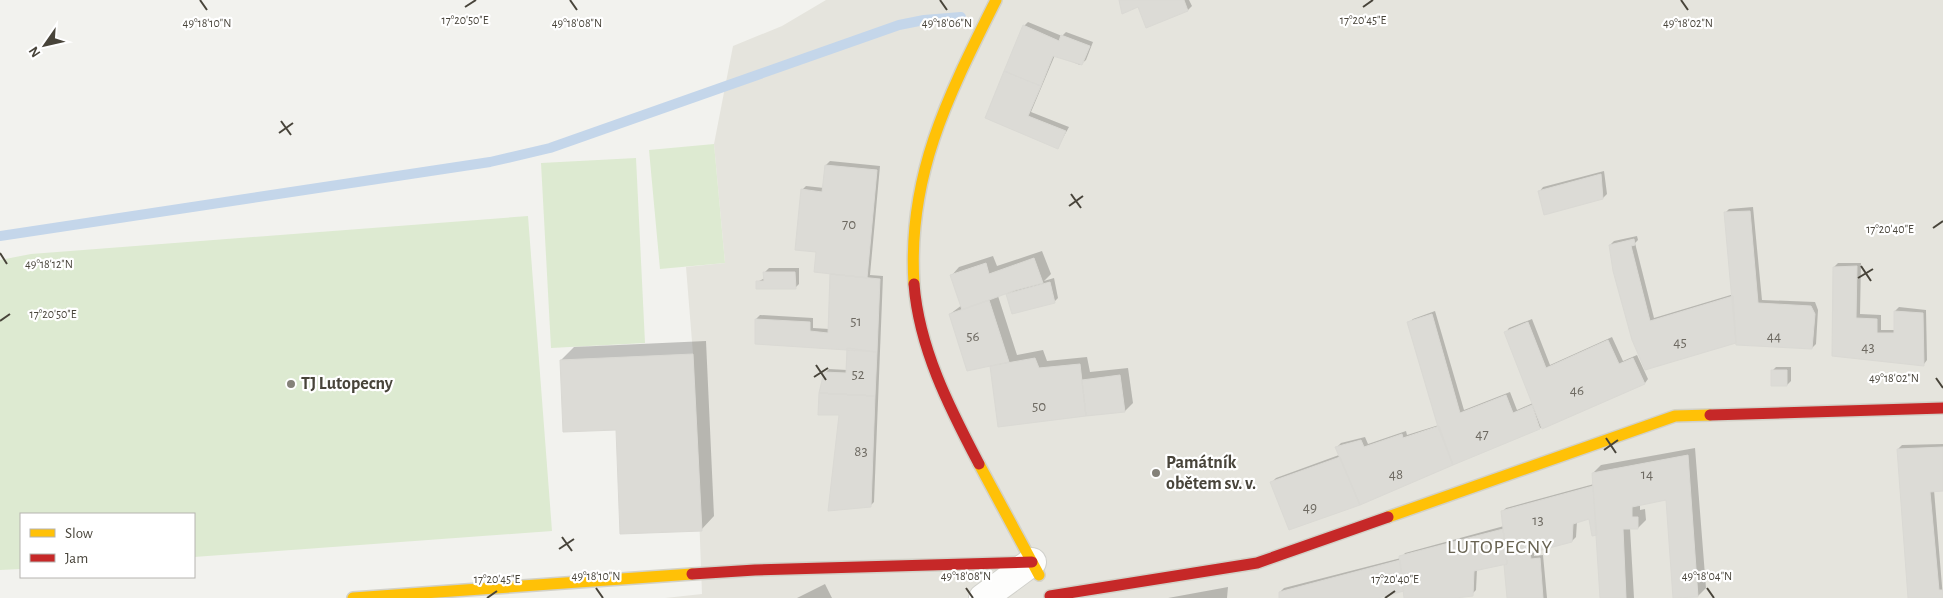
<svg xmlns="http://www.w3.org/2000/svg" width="1943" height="598" font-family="'Alegreya Sans',sans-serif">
  <rect width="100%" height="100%" fill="#f2f2ee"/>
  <path fill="#e5e4dd" d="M826 0H1943V598H665L702 594 693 354 686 267 725 263 714 144 733 46 782 26Z"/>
  <path fill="#ddead1" d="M714 144 725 263 660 269 649 150Z
    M636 158 645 343 551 348 541 163Z
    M528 216 552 531 194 557V514H21V569L0 570V260L31 254Z"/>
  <path fill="#0003" d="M1120 0H1189L1192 6 1188 10 1147 26 1139 6Z
    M1028 22 1062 36 1066 32 1093 42 1086 60 1080 65 1055 55 1031 112 1069 127 1058 147 986 118 1024 26Z
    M830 161 880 166 870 275 883 276 874 502 870 506 825 373 829 369 847 370 848 347 756 319 760 315 813 318V328L829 329 831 273 818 250 802 190 806 186 824 188 826 165Z
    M1604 171 1607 194 1603 198 1540 191 1543 187Z
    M1753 207 1762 300 1815 302 1818 310 1816 344 1812 348 1737 341 1646 368 1610 245 1614 241 1637 236 1638 240 1635 243 1654 318 1734 294 1725 213 1729 209Z
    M1042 251 1051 274 1044 281 1054 278 1058 298 1054 302 1013 312 1007 293 998 296 1017 355 1043 350 1047 361 1087 357 1090 372 1128 368 1133 403 1125 411 999 426 991 364 950 314 962 305 952 275 959 267 993 256 997 266Z
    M1838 263H1861L1860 314 1881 315V330H1895V311L1899 307 1926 310 1927 360 1924 364 1833 355 1834 267Z
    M769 268H799V284L795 288 757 282 765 278V272Z
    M1435 311 1464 410 1510 392 1517 410 1533 403 1506 332 1509 328 1532 319 1550 365 1612 337 1623 361 1637 355 1648 379 1645 383 1540 428 1272 482 1276 478 1339 455 1337 447 1341 443 1365 437 1368 444 1406 431 1407 435 1439 425 1409 322 1413 319Z
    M706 341 714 516 701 530 561 360 574 347Z
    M1776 367H1791V381L1787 385 1772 371Z
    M1943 444V490H1934L1943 598H1909L1898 449 1902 445Z
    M1695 448 1706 588 1698 596 1667 498 1640 504V510L1645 509 1646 520 1638 528H1630L1634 598H1601L1597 534 1591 517 1577 521 1576 537 1572 541 1534 551V556L1543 555 1547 598H1508L1505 563 1477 569 1476 590 1472 594 1446 598H1405V590L1373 598H1281L1280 592 1284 588 1401 558 1405 553 1504 526 1502 512 1506 508 1594 484 1593 473 1601 465Z
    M825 584 832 598H797Z
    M1228 587 1227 598H1168Z"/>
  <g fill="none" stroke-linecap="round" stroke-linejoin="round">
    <path stroke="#c4d6ea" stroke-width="10" d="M0 236 490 162 550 148 899 25 924 20 961 17"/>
  </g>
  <path fill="#dcdbd6" stroke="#dad9d4" d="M1119 0H1184L1188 11 1146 28 1138 7 1122 14Z
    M1023 25 1059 41 1061 35 1090 46 1082 65 1053 56 1041 86 1004 71Z
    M1004 71 1041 86 1028 116 1066 131 1058 149 985 118Z
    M825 165 877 170 867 278 814 272 816 252 795 250 801 189 822 192Z
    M1601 174 1603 199 1544 215 1538 191Z
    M1750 211 1758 303 1811 306 1815 314 1812 349 1736 345 1724 212Z
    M1634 239 1635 245 1631 246 1650 321 1733 296 1736 343 1645 370 1632 340 1613 271 1609 245Z
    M1034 258 1043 283 1016 290 962 310 950 275 986 263 989 274Z
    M1857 266 1856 318 1877 319V333H1894V311L1923 313 1924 366 1832 356 1833 267Z
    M763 272H795L796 289H756V281H764Z
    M830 274 880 279 877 352 755 344V319L810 322V331L828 333Z
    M1050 282 1055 303 1012 314 1006 294Z
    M989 300 1009 362 967 371 949 314Z
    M1432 314 1460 413 1506 395 1513 413 1532 405 1540 429 1453 465 1438 427 1407 322Z
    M1528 322 1546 368 1608 340 1619 364 1633 358 1645 384 1542 429 1504 332Z
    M847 348 877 352 875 396 819 393 824 372 846 373Z
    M693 354 702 531 620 534 616 430 563 432 560 360Z
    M1035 358 1039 368 1080 364 1086 416 998 427 990 366Z
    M1771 370H1787V386H1771Z
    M1120 375 1125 412 1086 416 1082 380Z
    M819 393 875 396 871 507 828 511 839 415H818Z
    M1439 426 1453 465 1360 505 1335 447 1361 440 1364 447 1402 434 1403 438Z
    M1943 447V491L1930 492 1939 590H1943V598H1908L1897 449Z
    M1688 455 1698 597 1673 598 1666 500 1632 507V517H1638V529H1623L1626 598H1600L1592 473Z
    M1340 457 1360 505 1289 530 1270 482Z
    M1593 486 1597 535 1592 536 1589 519 1573 524 1572 542 1530 553 1531 559 1540 558 1543 598H1507L1504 565 1507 564 1501 511Z
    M1503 529 1507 564 1474 571 1473 596 1455 598H1404L1399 556Z
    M1400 560 1404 591 1378 598H1279V592Z"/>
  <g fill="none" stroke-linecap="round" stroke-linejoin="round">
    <defs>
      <path id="street" d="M983 598 1032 562"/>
      <path id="slow" d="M914 284C907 175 949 94 996 0
        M979 464 1039 575
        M1388 517 1675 416 1710 415
        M353 598 692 574"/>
      <path id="jam" d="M914 284C919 348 949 407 979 464
        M1710 415 1943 408
        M692 574 755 570 1032 562
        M1050 596 1257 563 1388 517"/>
    </defs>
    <use href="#street" stroke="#d0d0cb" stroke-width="30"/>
    <use href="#slow" stroke="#d2d1c8" stroke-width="14"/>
    <use href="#jam" stroke="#d2d1c8" stroke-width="14"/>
    <use href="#street" stroke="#fdfdfc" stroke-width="28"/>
    <use href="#slow" stroke="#ffc107" stroke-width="11"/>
    <use href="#jam" stroke="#c62828" stroke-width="11"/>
  </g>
  <path fill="none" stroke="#48443a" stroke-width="2" d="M200 0 207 10M570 0 577 10M940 0 947 10M1681 0 1688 10M465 7 476 0M1363 7 1373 0M281 121 291 135M279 133 293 123M1071 194 1081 208M1069 206 1083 196M1933 228 1943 221M0 253 7 264M1861 266 1871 281M1858 278 1873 269M0 321 10 314M816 365 826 380M814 377 828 368M1936 378 1943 388M1606 438 1616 453M1604 450 1618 440M562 537 572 551M559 549 574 539M596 588 603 598M966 588 973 598M1707 588 1714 598M487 598 497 591M1385 598 1395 591"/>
  <g fill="#848179" stroke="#fff" stroke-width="2">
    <circle cx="291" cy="384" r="5"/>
    <circle cx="1156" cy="473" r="5"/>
  </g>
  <g text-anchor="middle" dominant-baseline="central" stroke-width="4.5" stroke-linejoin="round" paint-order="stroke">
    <g font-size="15" fill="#6e6a62">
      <text x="849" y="224">70</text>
      <text x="856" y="321">51</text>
      <text x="973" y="336">56</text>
      <text x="1774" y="336">44</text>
      <text x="1680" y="342">45</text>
      <text x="1868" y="347">43</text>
      <text x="858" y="374">52</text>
      <text x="1577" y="390">46</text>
      <text x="1039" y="406">50</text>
      <text x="1482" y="434">47</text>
      <text x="861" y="451">83</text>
      <text x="1396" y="474">48</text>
      <text x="1647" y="474">14</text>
      <text x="1310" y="507">49</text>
      <text x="1538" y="520">13</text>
    </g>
    <g font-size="18" font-weight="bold" fill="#48443a" stroke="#fff" text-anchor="start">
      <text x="301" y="384">TJ Lutopecny</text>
      <text x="1166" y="463">Památník<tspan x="1166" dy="21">obětem sv. v.</tspan></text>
    </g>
    <g font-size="20" letter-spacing="1" fill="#696453" stroke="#fff">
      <text x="1500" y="547">LUTOPECNY</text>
    </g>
  </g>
  <g font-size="12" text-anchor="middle" fill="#48443a" stroke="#fff" stroke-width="4.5" stroke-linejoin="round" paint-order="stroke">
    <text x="465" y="24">17°20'50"E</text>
    <text x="1363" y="24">17°20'45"E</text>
    <text x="207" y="27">49°18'10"N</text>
    <text x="577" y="27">49°18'08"N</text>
    <text x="947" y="27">49°18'06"N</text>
    <text x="1688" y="27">49°18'02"N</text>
    <text x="1890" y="233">17°20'40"E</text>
    <text x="49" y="268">49°18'12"N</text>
    <text x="53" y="318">17°20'50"E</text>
    <text x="1894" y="382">49°18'02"N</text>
    <text x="596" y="580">49°18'10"N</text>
    <text x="966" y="580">49°18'08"N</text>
    <text x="1707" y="580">49°18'04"N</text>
    <text x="497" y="583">17°20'45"E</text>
    <text x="1395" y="583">17°20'40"E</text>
  </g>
  <rect x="20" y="513" width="175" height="65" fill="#ffffff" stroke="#b6b4b0"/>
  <rect x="30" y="529" width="25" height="8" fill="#ffc107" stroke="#b6b4b0"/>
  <text x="65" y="538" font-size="15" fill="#48443a">Slow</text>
  <rect x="30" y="554" width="25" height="8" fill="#c62828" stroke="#b6b4b0"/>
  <text x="65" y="563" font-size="15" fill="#48443a">Jam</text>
  <g transform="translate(45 45) rotate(236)" stroke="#ffffff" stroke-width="4" paint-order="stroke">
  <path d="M0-4L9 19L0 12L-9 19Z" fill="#48443a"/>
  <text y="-8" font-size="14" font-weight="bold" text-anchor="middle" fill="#48443a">N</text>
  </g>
</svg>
